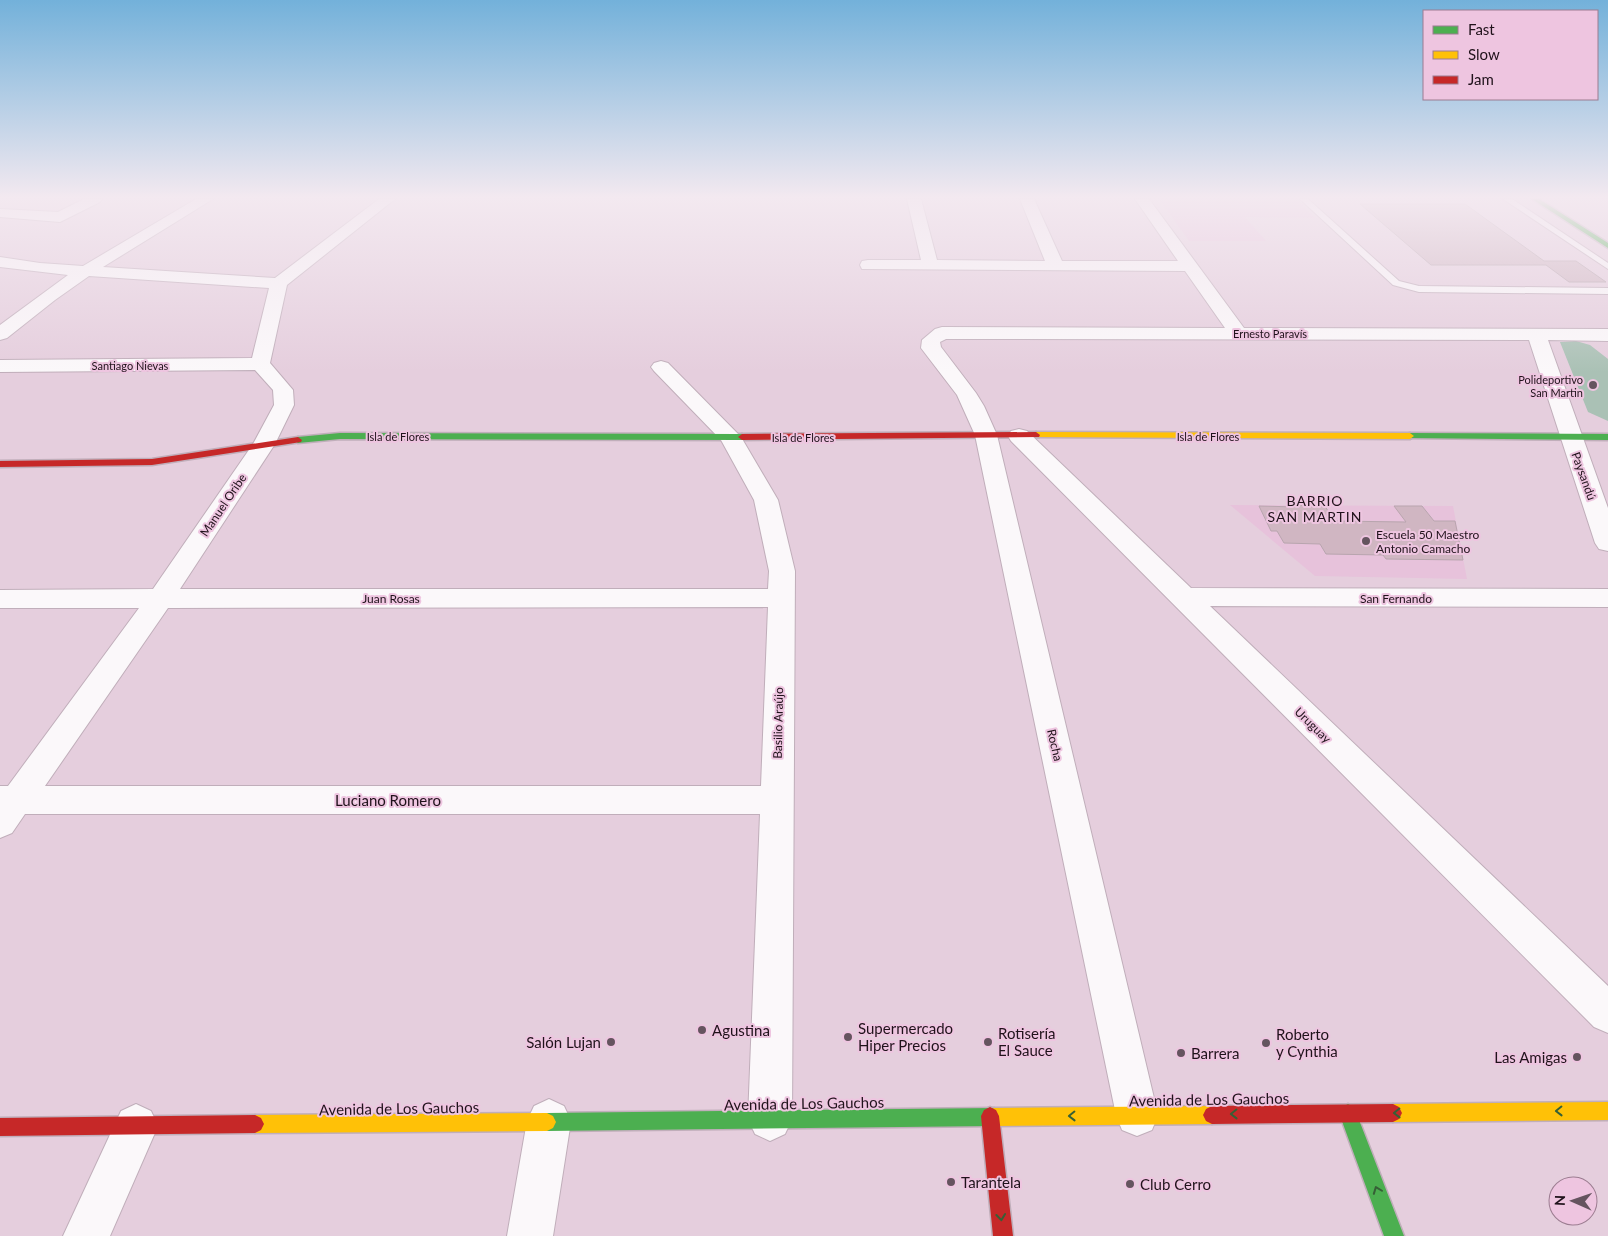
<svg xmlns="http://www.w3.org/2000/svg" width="1608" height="1236" font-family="Lato,sans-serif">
  <rect width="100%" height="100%" fill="#e5cedd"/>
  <path fill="#e7c2db" d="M1159 199H1296L1315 218 1245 217 1266 241H1189Z
    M1230 505 1453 506 1467 579 1315 576Z"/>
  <path fill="#aac1b5" d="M1576 341 1590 345 1608 359V421L1588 412 1560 342Z"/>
  <path fill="#d0b6c2" stroke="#b8a5ae" d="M1360 204H1465L1544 261H1576L1606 282H1569L1546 265H1431Z
    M1296 505 1325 506 1334 521 1406 522 1394 506H1422L1434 521H1455L1463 560 1386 559 1383 555 1326 554 1320 544 1284 543 1277 531H1271L1259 506 1297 507Z"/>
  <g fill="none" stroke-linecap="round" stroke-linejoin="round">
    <defs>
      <path id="lane" d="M1300 199H1308L1399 281 1419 286 1608 288V294L1419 292 1393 285Z
        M1503 199H1512L1608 263V269Z"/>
      <path id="street" d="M84 199H102L100 202 60 222 0 217V209L58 212Z
        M196 199H213L103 267 275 278 379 199H395L287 285 270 363 293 390 294 405 275 444 180 589H768L769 571 754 500 721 440 654 371 651 367 654 363 661 361 668 363 741 437 778 500 795 571 792 1119 785 1134 770 1141 755 1134 748 1119 760 814H25L12 833 0 838V786H8L139 608H0V590L153 589 253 444 274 405 273 390 255 370 0 372V360L252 358 269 288 89 276 55 300 7 338 0 340V325L68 275 0 267V257L40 263 83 266ZM768 607 761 786H45L168 608Z
        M907 199H921L937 260 1045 261 1020 199H1034L1062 261H1178L1135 199H1149L1244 328 1608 329V341L1548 340 1608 508V551L1599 549 1595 543 1529 340 946 339 940 342 941 347 976 393 984 406 997 435 1158 1115 1152 1130 1137 1136 1122 1130 1116 1115 975 435 957 395 921 348 922 340 935 329 942 327 1225 328 1185 271 862 269 860 265 862 261 868 260H921Z
        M1019 429 1027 431 1191 588 1608 589V607L1210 606 1608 986V1033L1594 1027 1011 441 1008 436 1011 431Z
        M549 1099 564 1106 571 1121 553 1236H507L527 1121 534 1106Z
        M136 1104 151 1111 158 1126 110 1236H63L121 1111Z"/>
      <path id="fast" d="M1532 199H1539L1608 243V248Z
        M340 433 742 434 746 437 742 440 340 439 298 443 294 440 298 437Z
        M1410 433 1608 434V440L1407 438V434Z
        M1348 1104 1354 1107 1404 1236H1384L1339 1113 1342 1107Z
        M994 1108 1000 1111 1003 1117 1000 1123 994 1126 547 1131 541 1128 538 1122 541 1116 547 1113Z"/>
      <path id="slow" d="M1036 432 1410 433 1414 436 1410 439 1033 437 1032 435Z
        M1608 1102V1120L1393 1122 1387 1119 1384 1113 1387 1107 1393 1104Z
        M1212 1106 1218 1109 1221 1115 1218 1121 1212 1124 994 1126 988 1123 985 1117 988 1111 994 1108Z
        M547 1113 553 1116 556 1122 553 1128 547 1131 255 1133 249 1130 246 1124 249 1118 255 1115Z"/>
      <path id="jam" d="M1036 432 1040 435 1039 437 742 440 738 437 742 434Z
        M298 437 302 440 301 442 152 465 0 467V461L152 459Z
        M1393 1104 1399 1107 1402 1113 1399 1119 1393 1122 1212 1124 1206 1121 1203 1115 1206 1109 1212 1106Z
        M990 1107 996 1110 999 1116 1013 1236H993L981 1116 984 1110Z
        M255 1115 261 1118 264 1124 261 1130 255 1133 0 1136V1118Z"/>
    </defs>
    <use href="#lane" stroke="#c0aeba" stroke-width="2"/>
    <use href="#street" stroke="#c0aeba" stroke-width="2"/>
    <use href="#fast" stroke="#c0aeba" stroke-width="3"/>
    <use href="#slow" stroke="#c0aeba" stroke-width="3"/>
    <use href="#jam" stroke="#c0aeba" stroke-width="3"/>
    <use href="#lane" fill="#fbf8fa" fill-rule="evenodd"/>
    <use href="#street" fill="#fbf8fa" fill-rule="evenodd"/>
    <use href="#fast" fill="#4caf50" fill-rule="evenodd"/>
    <use href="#slow" fill="#ffc107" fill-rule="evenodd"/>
    <use href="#jam" fill="#c62828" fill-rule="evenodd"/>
  </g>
  <defs><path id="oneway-chevron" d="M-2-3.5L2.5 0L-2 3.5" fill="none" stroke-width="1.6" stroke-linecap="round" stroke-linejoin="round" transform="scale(1.25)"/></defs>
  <g stroke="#366036">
    <use href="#oneway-chevron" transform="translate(1559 1111) rotate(179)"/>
    <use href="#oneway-chevron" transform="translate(1397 1113) rotate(179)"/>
    <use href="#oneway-chevron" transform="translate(1234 1114) rotate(179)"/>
    <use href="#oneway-chevron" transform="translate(1072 1116) rotate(179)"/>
    <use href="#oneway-chevron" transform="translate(1377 1190) rotate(-111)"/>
    <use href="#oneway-chevron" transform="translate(1001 1217) rotate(84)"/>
  </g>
  <linearGradient id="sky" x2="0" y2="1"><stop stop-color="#73b1da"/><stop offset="0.53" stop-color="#f3e9f0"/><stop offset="1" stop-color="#f3e9f0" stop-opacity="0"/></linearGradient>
  <rect width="1608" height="372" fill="url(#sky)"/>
  <g fill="#65545f" stroke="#eec5e0" stroke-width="2">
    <circle cx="1593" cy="385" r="5"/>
    <circle cx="1366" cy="541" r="5"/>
    <circle cx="702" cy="1030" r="5"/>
    <circle cx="848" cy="1037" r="5"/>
    <circle cx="611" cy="1042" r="5"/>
    <circle cx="988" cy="1042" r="5"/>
    <circle cx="1266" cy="1043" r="5"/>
    <circle cx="1181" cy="1053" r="5"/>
    <circle cx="1577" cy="1057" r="5"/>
    <circle cx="951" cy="1182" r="5"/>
    <circle cx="1130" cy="1184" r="5"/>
  </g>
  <g text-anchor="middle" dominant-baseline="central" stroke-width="4" stroke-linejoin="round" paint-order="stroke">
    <g font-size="11" fill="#20121b" stroke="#eec5e0">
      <text x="1270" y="333">Ernesto Paravís</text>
      <text x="130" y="365">Santiago Nievas</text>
      <text x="398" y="436">Isla de Flores</text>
      <text x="1208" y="436">Isla de Flores</text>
      <text x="803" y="437">Isla de Flores</text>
    </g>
    <g font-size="11" fill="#20121b" stroke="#eec5e0" text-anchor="end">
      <text x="1583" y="379">Polideportivo<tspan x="1583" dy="13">San Martin</tspan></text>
    </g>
    <g font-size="12" fill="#20121b" stroke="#eec5e0">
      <text transform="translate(1584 476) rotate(70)">Paysandú</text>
      <text transform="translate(223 505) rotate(-56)">Manuel Oribe</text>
      <text x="391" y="598">Juan Rosas</text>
      <text x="1396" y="598">San Fernando</text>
      <text transform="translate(778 723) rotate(-89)">Basilio Araújo</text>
      <text transform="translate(1313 725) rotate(44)">Uruguay</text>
      <text transform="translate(1055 745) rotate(77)">Rocha</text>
    </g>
    <g font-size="12" fill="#20121b" stroke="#eec5e0" text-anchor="start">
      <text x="1376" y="534">Escuela 50 Maestro<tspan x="1376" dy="14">Antonio Camacho</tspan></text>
    </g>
    <g font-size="14" letter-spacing="1" fill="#20121b" stroke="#eec5e0">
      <text x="1315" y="500">BARRIO<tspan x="1315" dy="16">SAN MARTIN</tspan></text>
    </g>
    <g font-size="15" fill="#20121b" stroke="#eec5e0">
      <text x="388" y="800">Luciano Romero</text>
      <text transform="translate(1209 1099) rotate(-1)">Avenida de Los Gauchos</text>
      <text transform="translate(804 1103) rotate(-1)">Avenida de Los Gauchos</text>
      <text transform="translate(399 1108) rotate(-1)">Avenida de Los Gauchos</text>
    </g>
    <g font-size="15" fill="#20121b" stroke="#eec5e0" text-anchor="start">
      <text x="858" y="1028">Supermercado<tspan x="858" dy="17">Hiper Precios</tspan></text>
      <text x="712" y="1030">Agustina</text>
      <text x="998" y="1033">Rotisería<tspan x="998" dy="17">El Sauce</tspan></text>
      <text x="1276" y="1034">Roberto<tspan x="1276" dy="17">y Cynthia</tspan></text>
      <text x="601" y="1042" text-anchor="end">Salón Lujan</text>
      <text x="1191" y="1053">Barrera</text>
      <text x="1567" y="1057" text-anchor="end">Las Amigas</text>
      <text x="961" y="1182">Tarantela</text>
      <text x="1140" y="1184">Club Cerro</text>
    </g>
  </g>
  <rect x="1423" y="10" width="175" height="90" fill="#eec5e0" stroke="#9c7d91"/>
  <rect x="1433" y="26" width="25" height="8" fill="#4caf50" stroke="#9c7d91"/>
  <text x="1468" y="35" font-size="15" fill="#20121b">Fast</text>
  <rect x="1433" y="51" width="25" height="8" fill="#ffc107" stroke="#9c7d91"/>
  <text x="1468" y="60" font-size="15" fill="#20121b">Slow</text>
  <rect x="1433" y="76" width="25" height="8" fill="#c62828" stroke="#9c7d91"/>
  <text x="1468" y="85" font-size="15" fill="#20121b">Jam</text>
  <g transform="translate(1573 1201) rotate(272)"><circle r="24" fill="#eec5e0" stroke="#9c7d91"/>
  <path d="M0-4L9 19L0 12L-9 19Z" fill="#65545f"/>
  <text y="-8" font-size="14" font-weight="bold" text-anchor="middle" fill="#20121b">N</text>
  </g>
</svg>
